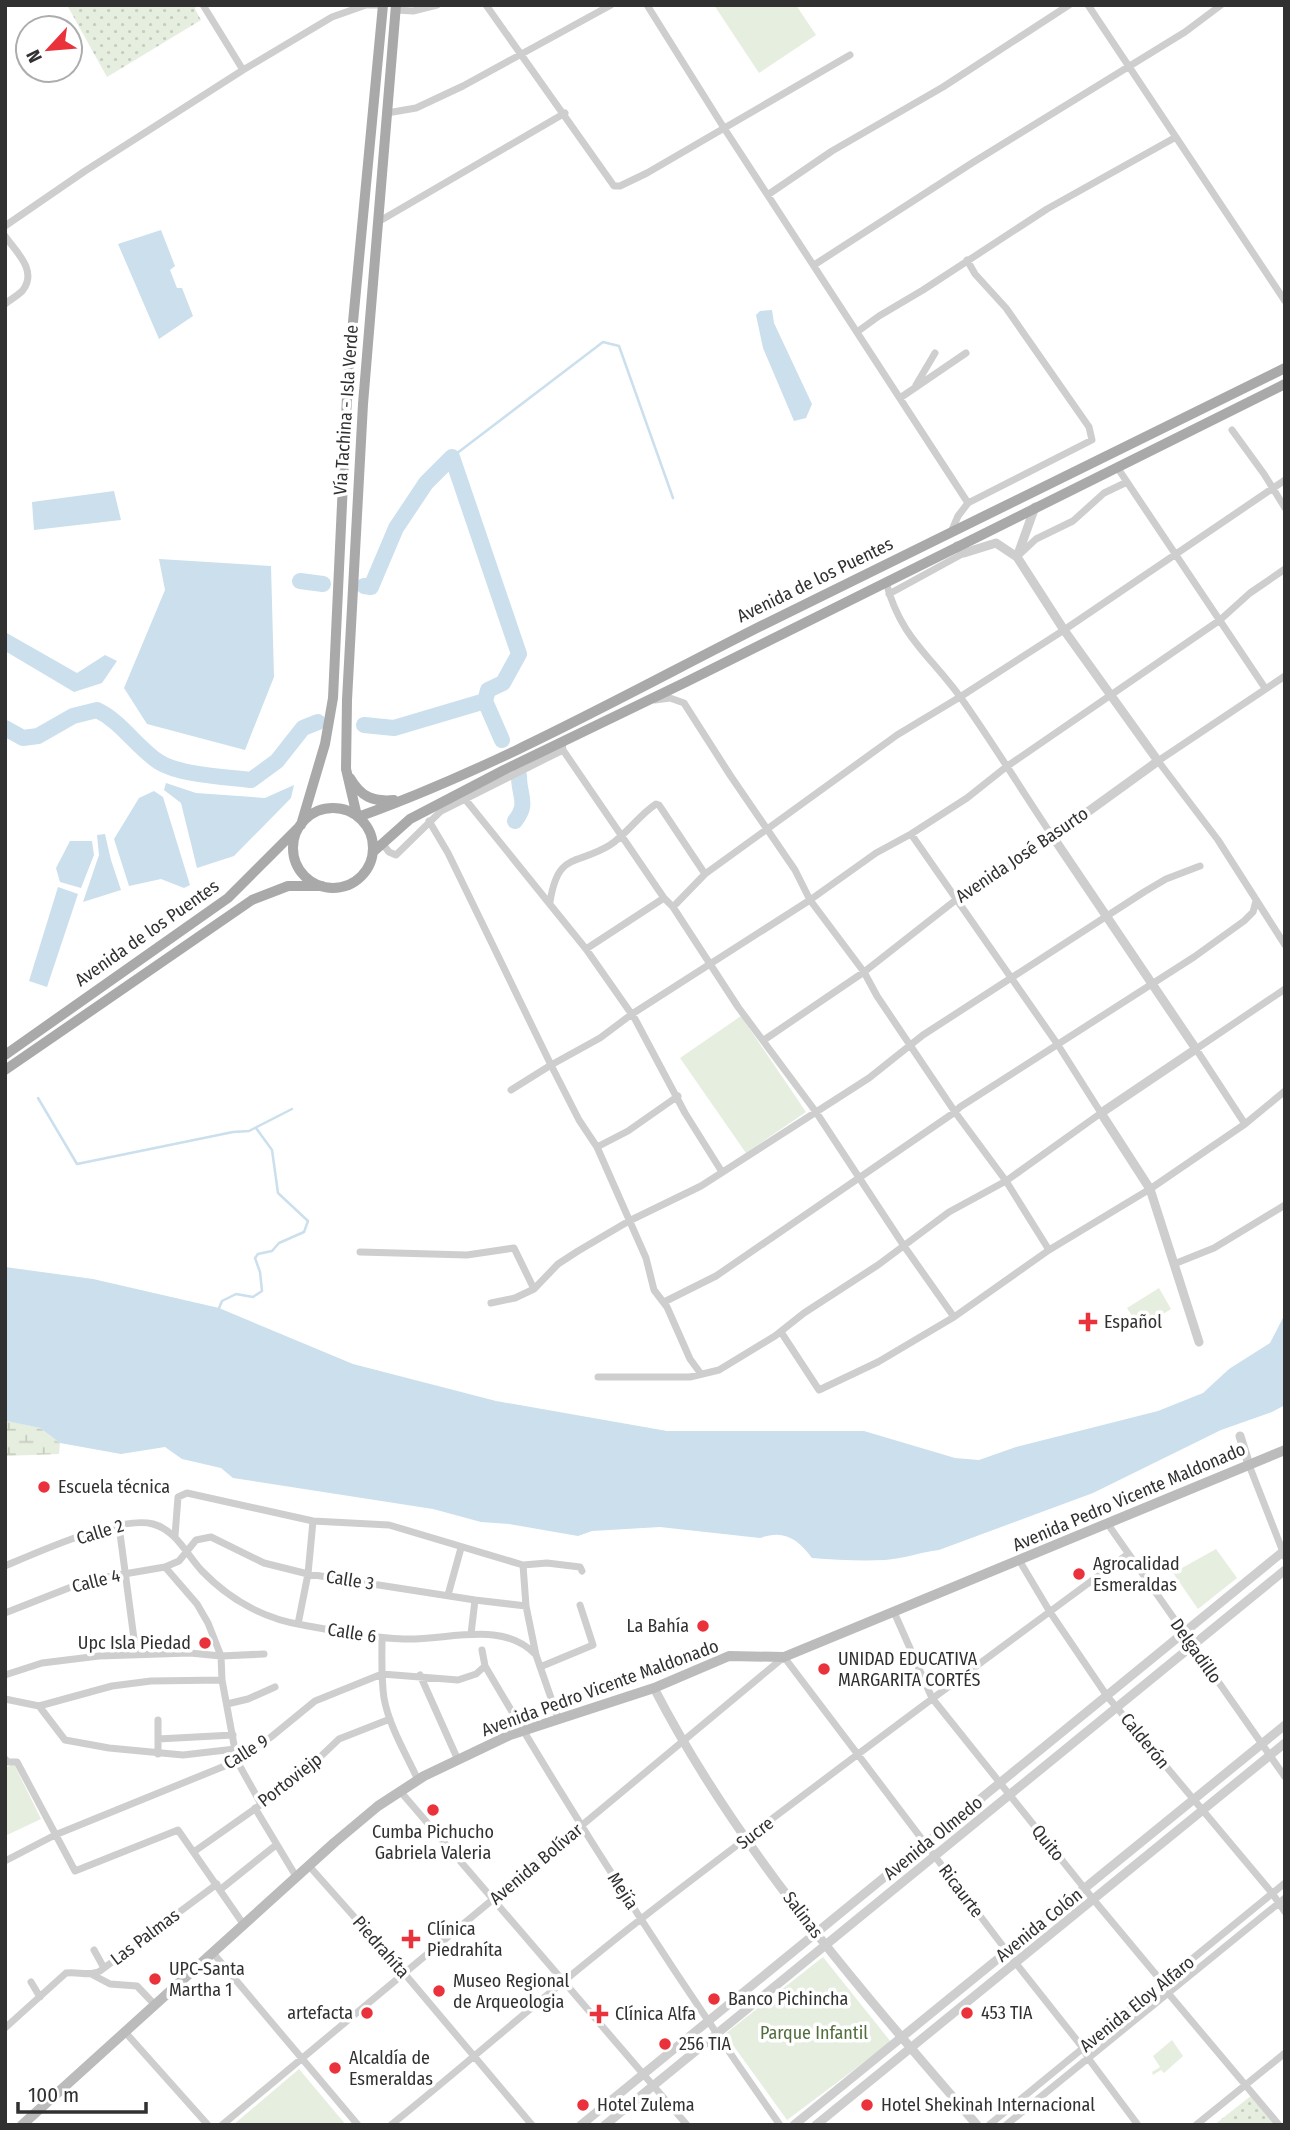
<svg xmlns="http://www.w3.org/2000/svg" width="1290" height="2130" font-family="'Fira Sans Condensed',sans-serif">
  <defs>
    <pattern id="grass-dots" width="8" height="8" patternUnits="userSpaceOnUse" patternTransform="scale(1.75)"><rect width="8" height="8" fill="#e6eedf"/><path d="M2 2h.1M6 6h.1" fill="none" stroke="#c6cdc0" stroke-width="1.8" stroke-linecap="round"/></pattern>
    <pattern id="wetland-marsh" width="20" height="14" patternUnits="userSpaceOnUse" patternTransform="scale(1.75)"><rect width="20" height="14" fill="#e6eedf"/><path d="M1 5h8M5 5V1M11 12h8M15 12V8" fill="none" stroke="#c6cdc0"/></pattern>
  </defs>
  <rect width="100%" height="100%" fill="#fff"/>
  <path fill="url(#grass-dots)" d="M67 5H196L195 9 201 20 107 77Z
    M1252 2095 1275 2125H1214Z"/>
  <path fill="url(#wetland-marsh)" d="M5 1420 40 1428 60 1443 59 1454 5 1456Z"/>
  <path fill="#e6eedf" d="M714 5H796L816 35 759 73Z
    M741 1016 806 1112 746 1153 680 1058Z
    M1159 1288 1171 1309 1140 1329 1127 1308Z
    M1216 1549 1237 1578 1198 1609 1173 1573Z
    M14 1764 41 1819 5 1836V1768Z
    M823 1957 891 2042 787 2120 725 2034Z
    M1172 2040 1183 2056 1164 2073 1161 2070 1153 2075 1152 2072 1160 2067 1153 2056Z
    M299 2069 346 2125H233Z"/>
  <path fill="#cbdfed" d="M161 230 175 266 170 270 177 288H182L193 316 159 339 118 244Z
    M772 310 774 323 812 404 806 418 794 421 763 348 756 315 760 311Z
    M114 491 121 520 34 530 32 502Z
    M159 559 271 566 274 677 245 750 147 724 124 688 165 590Z
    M5 632 77 673 105 655 117 661 102 683 74 692 5 651Z
    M166 783 196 793 265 798 294 785 291 798 234 856 197 868 181 803 164 790Z
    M154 791 163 797 190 885 184 888 161 879 129 886 114 839 139 798Z
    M105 834 111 860 121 890 83 902 99 855 97 835Z
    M70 841H92L94 855 81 888 60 882 56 868Z
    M58 887 78 894 47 987 29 981Z
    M5 1267 93 1279 219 1308 353 1364 496 1401 667 1431H864L955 1458 979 1460 1016 1447 1158 1411 1203 1393 1229 1369 1270 1343 1285 1314V1405L1272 1412 1221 1430 1093 1493 939 1550C921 1552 902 1559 885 1560 861 1561 836 1560 812 1558 798 1539 784 1529 760 1538L660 1527 592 1531 578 1536 509 1524 481 1522 433 1509 233 1478 221 1468 182 1459 165 1447 121 1454 60 1443 40 1428 7 1421 5 1420Z"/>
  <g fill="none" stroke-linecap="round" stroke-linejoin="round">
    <path stroke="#cbdfed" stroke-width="2.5" d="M452 457 603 342 619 346 673 498
      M38 1098 77 1164 233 1132 249 1131 292 1109
      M219 1308 222 1301 236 1294 253 1297 262 1291 260 1272 255 1258 258 1254 272 1251 279 1243 304 1232 308 1221 278 1193 272 1150 256 1128"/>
    <path stroke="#cbdfed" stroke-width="16" d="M300 581 323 584
      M364 586 371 587 396 528 426 483 452 457 519 654 503 683 488 690 485 701 502 740
      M364 725 394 728 485 701
      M5 728 23 738 38 736 73 716 97 710C122 722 136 747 159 762 179 775 227 777 251 780L277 761 303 728 318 722
      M515 821C529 803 519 797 519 776"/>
    <path stroke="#cecece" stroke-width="7" d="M203 5 243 70
      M486 5 614 186H620L647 173 850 55
      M647 5 724 128 968 503
      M1088 5 1285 301
      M396 10 413 11 437 5
      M387 113 416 108 463 86 611 5
      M769 194 832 151 943 87 1069 5
      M378 222 565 113
      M5 226 85 171 243 70 332 17 366 5H382
      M5 236C15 251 38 270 23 290 19 295 11 299 5 304
      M814 265 972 163 1185 32 1221 5
      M857 332 879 316 923 290 1047 209 1176 137
      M916 385 935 353
      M900 398 966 353
      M1232 430 1264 474 1285 508
      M1117 467 1265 688
      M952 530 958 516 968 503 1092 440 1089 427 1006 308 975 274 967 260
      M1020 554 1036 539 1073 521 1104 493 1127 482
      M889 594 964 553
      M1285 676 1158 761 1218 840 1285 945
      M655 700 670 698 684 703 730 775 795 870 810 900 864 972 877 996 955 1112 1006 1181 1049 1250
      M562 743 563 750 664 898 673 907 738 1007 816 1112 904 1246 954 1317
      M465 799 586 949 664 898
      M429 821 448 853 551 1065 600 1038 632 1014 810 900 876 853 911 834 967 798 1006 767 1220 620 1250 593 1285 569
      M382 843 389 852 396 855 441 811 563 750
      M550 902C558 851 576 866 610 845 627 834 639 815 656 804L659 805 705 874
      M673 907 705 874 897 735 960 697 1064 630 1285 480
      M586 949 635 1019 685 1113 722 1172
      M764 1040 864 972 957 899 1053 837C1022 791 993 743 961 698 930 655 900 637 886 582
      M511 1090 551 1065 579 1120 597 1147 646 1258 654 1290 667 1307 690 1359 701 1374
      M1245 1124 1196 1049 1285 989
      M597 1147 628 1131 678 1096
      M360 1252 467 1255 514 1248 534 1289
      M1174 1264 1214 1248 1285 1205
      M664 1302 716 1276 955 1112 960 1107 1194 957 1244 921 1253 912 1256 901
      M491 1303 515 1298 534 1289 558 1264 578 1251 629 1221 701 1186 869 1078 923 1035 1144 892 1166 879 1200 866
      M781 1332 819 1390 878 1362 954 1317 1049 1250 1150 1189 1245 1124 1285 1091
      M598 1377H690L719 1370 775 1336 804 1313 878 1265 949 1212 1006 1181 1101 1113 1058 1045 911 834
      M1249 1465 1285 1557
      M1107 1523 1285 1777
      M119 1526 136 1654
      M175 1536 178 1497 187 1493 313 1521 389 1525 523 1565 526 1606 536 1655 558 1718
      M1019 1560 1050 1612 1107 1696 1272 1893 1285 1912
      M523 1565 547 1563 580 1567 582 1571
      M5 1566C38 1552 120 1515 153 1524 176 1530 187 1555 202 1571 229 1599 264 1619 303 1625 336 1631 370 1638 404 1639 446 1641 503 1619 536 1655
      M165 1567 197 1604 208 1623 221 1656 222 1680 237 1761 261 1804
      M448 1595 461 1548
      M894 1612 932 1698 1093 1899 1163 1983 1168 1993 1279 2125
      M5 1613 89 1580 165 1567 179 1561 196 1540 211 1537 264 1563 308 1574 475 1600 526 1606
      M298 1624 308 1574 313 1521
      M471 1634 475 1600
      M382 1638C382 1658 381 1678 384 1698 389 1726 406 1754 418 1780
      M482 1650 485 1666C577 1823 675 1976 780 2125
      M540 1667 593 1645 580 1605
      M5 1675 42 1663 99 1656 190 1653 221 1656 264 1654
      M420 1675 458 1760
      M5 1699 39 1706 112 1686 151 1681 222 1680
      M227 1704 248 1699 275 1687
      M39 1706 65 1740 109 1748 183 1755 235 1749
      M158 1739 233 1735
      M158 1754V1720
      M5 1759 8 1762H17L75 1871 178 1830 244 1925
      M400 1791 687 2125
      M255 1808 297 1878
      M195 1851 296 1780 339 1739 390 1719
      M5 1861 55 1835 237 1761 271 1737 315 1701 382 1674 458 1680 476 1674 485 1666
      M310 1867 404 1973 532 2125
      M221 1889 276 1845
      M94 1950 104 1968
      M213 1953 358 2125
      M93 1975 110 1984 137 1986 155 2005
      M31 1982 40 1997
      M5 2028 66 1973C78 1971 89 1977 100 1971L217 1884
      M125 2032 208 2125
      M222 2125 784 1657 1015 1962 1083 2048 1088 2058 1138 2125
      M391 2125C475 2057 556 1985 641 1919 801 1795 965 1674 1128 1554
      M989 2125 1285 1883
      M1006 2125 1285 1898
      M1196 2125 1285 2053"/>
    <path stroke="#cecece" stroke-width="9" d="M957 546 964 553 996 543 1017 557 1064 630 1158 761 1053 837 1196 1049 1101 1113 1150 1189 1199 1342
      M1017 557 1035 507
      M1240 1436 1249 1465
      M654 1688C737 1849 859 1988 977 2125
      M581 2125 1285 1550
      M605 2125 1285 1570
      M794 2125 1285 1725
      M816 2125 1285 1743"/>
    <path stroke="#bbb" stroke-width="10" d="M22 2125 335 1842 378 1806 424 1776 510 1735 654 1688 729 1656 784 1657 1285 1450"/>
    <path stroke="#a9a9a9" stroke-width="10" d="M350 778C361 797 373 802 394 800
      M293 848a40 40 0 1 1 80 0a40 40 0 1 1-80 0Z
      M357 816 346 769 347 700 363 404 396 5
      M358 817C498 767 630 692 763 625 936 538 1111 454 1285 368
      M301 825 325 744 333 698 348 375 383 5
      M373 852 410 819 504 770 686 682 1285 384
      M5 1055 228 898 299 827
      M5 1070 252 900 288 886H322"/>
  </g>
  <g fill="#e9323b" stroke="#fff" stroke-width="2.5">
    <path d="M1084.5 1311.5h7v7h7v7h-7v7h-7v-7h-7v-7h7z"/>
    <circle cx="44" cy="1487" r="7"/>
    <circle cx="1079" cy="1574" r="7"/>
    <circle cx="703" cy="1626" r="7"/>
    <circle cx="205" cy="1643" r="7"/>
    <circle cx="824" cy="1669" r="7"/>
    <circle cx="433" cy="1810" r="7"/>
    <path d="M407.5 1928.5h7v7h7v7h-7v7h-7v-7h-7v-7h7z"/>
    <circle cx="155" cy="1979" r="7"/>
    <circle cx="439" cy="1991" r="7"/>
    <circle cx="714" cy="1999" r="7"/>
    <circle cx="367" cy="2013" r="7"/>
    <circle cx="967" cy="2013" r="7"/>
    <path d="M595.5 2003.5h7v7h7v7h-7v7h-7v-7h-7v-7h7z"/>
    <circle cx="665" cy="2044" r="7"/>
    <circle cx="335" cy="2068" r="7"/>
    <circle cx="583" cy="2105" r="7"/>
    <circle cx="867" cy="2105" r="7"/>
  </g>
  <g text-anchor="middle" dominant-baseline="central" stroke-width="7" stroke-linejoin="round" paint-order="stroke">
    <g font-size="18" fill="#313131" stroke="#fff">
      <text transform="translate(346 410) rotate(-86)">Vía Tachina - Isla Verde</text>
      <text transform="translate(815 580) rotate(-26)">Avenida de los Puentes</text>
      <text transform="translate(1022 855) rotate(-34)">Avenida José Basurto</text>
      <text transform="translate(147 933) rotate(-35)">Avenida de los Puentes</text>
      <text transform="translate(1129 1497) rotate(-23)">Avenida Pedro Vicente Maldonado</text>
      <text transform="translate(100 1532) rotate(-17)">Calle 2</text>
      <text transform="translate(350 1580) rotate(9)">Calle 3</text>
      <text transform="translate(96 1581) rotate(-14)">Calle 4</text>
      <text transform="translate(352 1633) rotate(9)">Calle 6</text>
      <text transform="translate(1196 1651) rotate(55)">Delgadillo</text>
      <text transform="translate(600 1688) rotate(-20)">Avenida Pedro Vicente Maldonado</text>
      <text transform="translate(1145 1741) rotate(51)">Calderón</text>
      <text transform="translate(246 1752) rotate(-32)">Calle 9</text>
      <text transform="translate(290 1780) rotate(-38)">Portoviejp</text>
      <text transform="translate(755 1833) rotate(-37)">Sucre</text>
      <text transform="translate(933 1838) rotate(-39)">Avenida Olmedo</text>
      <text transform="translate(1048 1843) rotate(51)">Quito</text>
      <text transform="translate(536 1864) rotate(-40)">Avenida Bolívar</text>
      <text transform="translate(623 1891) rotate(57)">Mejía</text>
      <text transform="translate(961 1891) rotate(53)">Ricaurte</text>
      <text transform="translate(803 1915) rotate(53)">Salinas</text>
      <text transform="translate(1039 1925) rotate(-39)">Avenida Colón</text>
      <text transform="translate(145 1937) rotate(-37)">Las Palmas</text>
      <text transform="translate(381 1947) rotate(49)">Piedrahíta</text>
      <text transform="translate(1137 2004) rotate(-39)">Avenida Eloy Alfaro</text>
    </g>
    <g font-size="18" fill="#313131" stroke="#fff" text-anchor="start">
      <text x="1104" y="1322">Español</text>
      <text x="58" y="1487">Escuela técnica</text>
      <text x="1093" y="1564">Agrocalidad<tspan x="1093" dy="21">Esmeraldas</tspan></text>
      <text x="689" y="1626" text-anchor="end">La Bahía</text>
      <text x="191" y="1643" text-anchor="end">Upc Isla Piedad</text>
      <text x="838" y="1659">UNIDAD EDUCATIVA<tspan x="838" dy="21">MARGARITA CORTÉS</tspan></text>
      <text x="433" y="1832" text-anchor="middle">Cumba Pichucho<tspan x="433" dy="21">Gabriela Valeria</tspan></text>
      <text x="427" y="1929">Clínica<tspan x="427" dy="21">Piedrahíta</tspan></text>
      <text x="169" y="1969">UPC-Santa<tspan x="169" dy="21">Martha 1</tspan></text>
      <text x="453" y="1981">Museo Regional<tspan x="453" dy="21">de Arqueologia</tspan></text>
      <text x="728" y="1999">Banco Pichincha</text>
      <text x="353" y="2013" text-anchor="end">artefacta</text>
      <text x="981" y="2013">453 TIA</text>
      <text x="615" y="2014">Clínica Alfa</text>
      <text x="679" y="2044">256 TIA</text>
      <text x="349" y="2058">Alcaldía de<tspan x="349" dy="21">Esmeraldas</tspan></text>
      <text x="597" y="2105">Hotel Zulema</text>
      <text x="881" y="2105">Hotel Shekinah Internacional</text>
    </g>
    <g font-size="18" fill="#526e3d" stroke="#fff">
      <text x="814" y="2033">Parque Infantil</text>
    </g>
  </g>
  <rect width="1290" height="2130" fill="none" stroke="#313131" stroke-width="14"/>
  <g transform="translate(49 49) rotate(244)"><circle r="33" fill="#ffffff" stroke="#adadad" stroke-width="2"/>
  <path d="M0-5L12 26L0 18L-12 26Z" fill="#e9323b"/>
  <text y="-10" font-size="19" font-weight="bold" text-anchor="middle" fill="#313131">N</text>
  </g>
  <path d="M18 2102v10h128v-10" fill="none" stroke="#313131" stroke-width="3.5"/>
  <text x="28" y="2102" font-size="21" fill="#313131" stroke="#ffffff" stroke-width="5" paint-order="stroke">100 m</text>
</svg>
